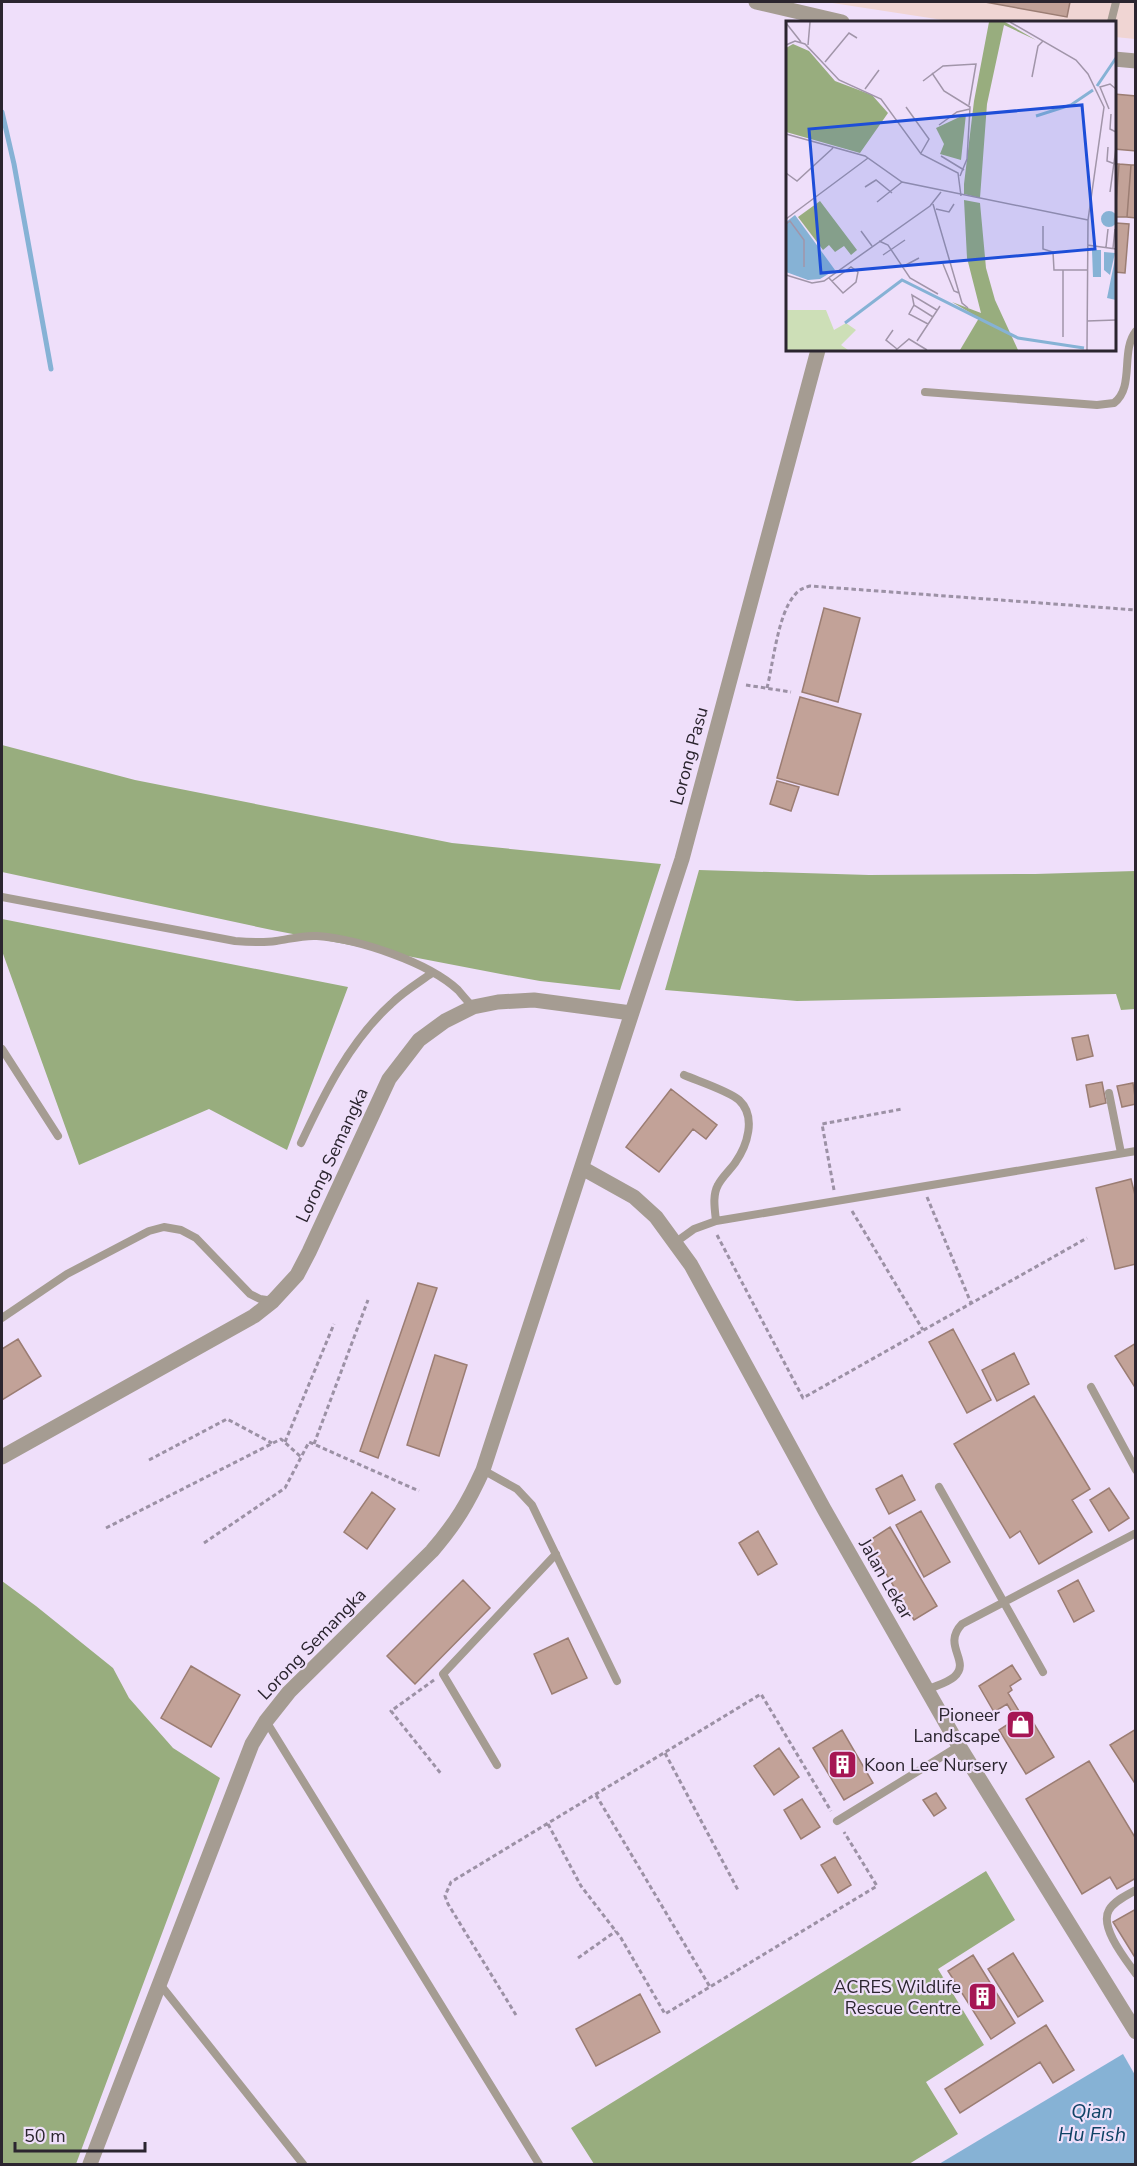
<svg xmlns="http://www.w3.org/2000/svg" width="1137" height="2166" font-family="'Nunito Sans',sans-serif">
  <rect width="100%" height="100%" fill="#efdffa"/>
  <path fill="#f0d5d3" d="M826 2H1135V39L1115 37 1114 22H956Z"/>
  <path fill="#98ad7e" d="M2 745 135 780 452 843 661 864 620 990 540 981 506 975 272 930 2 872Z
    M699 870 869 875 1035 874 1135 871V1009L1121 1010 1116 994 797 1001 665 990Z
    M2 919 348 987 287 1150 209 1109 79 1165 2 951Z
    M2 1581 36 1606 113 1668 129 1698 173 1748 220 1778 76 2164H2Z
    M986 1871 1015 1920 938 1969 984 2045 926 2082 958 2134 909 2164H594L571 2128Z"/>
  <path fill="#86b2d5" d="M1123 2054 1135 2075V2164H939Z"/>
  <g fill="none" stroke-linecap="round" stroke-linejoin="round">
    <path stroke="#86b2d5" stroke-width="5" d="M2 112 14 164 51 369"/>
  </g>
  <path fill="#c2a298" stroke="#9b7d73" stroke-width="1.5" d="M985 2H1070L1067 17Z
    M1114 94 1136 96V151L1114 149Z
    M1114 164H1119L1115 217H1114Z
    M1119 164 1131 165 1127 217H1115Z
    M1131 165H1136V218L1127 217Z
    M1116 223 1129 224 1125 273 1114 272Z
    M824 608 860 618 838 702 802 692Z
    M800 697 861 714 838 795 777 778Z
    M777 781 799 787 791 811 770 804Z
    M1088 1035 1093 1056 1077 1060 1072 1038Z
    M1102 1082 1106 1103 1090 1107 1086 1085Z
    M1133 1083 1136 1104 1122 1107 1117 1086Z
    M671 1089 717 1125 706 1139 693 1129 659 1172 626 1147Z
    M1131 1179 1136 1199V1264L1115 1269 1096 1188Z
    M418 1283 437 1288 378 1458 360 1451Z
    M953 1329 991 1400 967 1413 929 1342Z
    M18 1339 41 1376 2 1400V1349Z
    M1136 1343V1389L1115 1356Z
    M1014 1353 1029 1384 997 1401 982 1370Z
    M435 1355 467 1365 439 1456 407 1445Z
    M1034 1396 1090 1489 1072 1500 1092 1532 1039 1564 1020 1531 1010 1538 954 1444Z
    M902 1475 915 1500 889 1514 876 1489Z
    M1109 1488 1129 1518 1109 1531 1090 1500Z
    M372 1492 395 1509 367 1549 344 1532Z
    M921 1511 950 1562 924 1577 896 1525Z
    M890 1527 937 1606 914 1620 867 1542Z
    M758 1531 777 1564 758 1575 739 1543Z
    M463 1580 490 1608 415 1684 387 1656Z
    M1078 1580 1094 1611 1074 1622 1058 1591Z
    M568 1638 587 1678 552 1694 534 1654Z
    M1012 1665 1021 1679 1010 1686 1012 1690 1008 1693 1022 1716 1027 1712 1054 1757 1026 1774 999 1730 1016 1719 1007 1704 994 1712 979 1686Z
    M191 1666 240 1695 211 1747 161 1718Z
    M1136 1729V1785L1110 1745Z
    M842 1730 873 1783 844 1800 813 1748Z
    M779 1748 799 1777 774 1795 754 1766Z
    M1089 1761 1136 1839V1878L1117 1889 1110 1877 1082 1894 1026 1799Z
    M936 1793 946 1808 934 1816 923 1800Z
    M802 1799 820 1827 801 1839 784 1810Z
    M835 1857 851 1885 838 1893 821 1865Z
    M1136 1909V1959L1113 1922Z
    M1013 1953 1043 2001 1018 2017 988 1969Z
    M973 1955 1015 2023 991 2039 948 1971Z
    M640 1994 660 2032 596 2066 576 2029Z
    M1046 2025 1074 2070 1053 2083 1040 2062 960 2113 945 2089Z"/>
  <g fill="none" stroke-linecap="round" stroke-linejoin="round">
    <path stroke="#9c91a5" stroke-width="3" stroke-dasharray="4.5 3" stroke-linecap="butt" d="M746 685 791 692
      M767 688C773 664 778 614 794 596 798 590 803 588 810 586L1136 610
      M834 1190 822 1124 902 1109
      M927 1197 971 1303
      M852 1211 923 1330
      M717 1235 803 1398 1087 1238
      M285 1442 334 1324
      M314 1444 368 1300
      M149 1460 227 1419 272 1443
      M106 1528 281 1439 301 1457
      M204 1543 285 1488 309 1442 419 1491
      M434 1680 391 1711 442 1775
      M665 1753 739 1892
      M596 1795 710 1987
      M548 1824 581 1886 621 1938 665 2014 877 1886 844 1832
      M578 1958 616 1931
      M516 2015 448 1904 445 1896 451 1882 761 1694 831 1811"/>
    <path stroke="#a59c92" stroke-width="8" d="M1111 22 1116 2
      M925 392 1097 405 1114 403C1135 387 1120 351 1136 331
      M2 897 235 941C248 942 263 943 276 941 290 939 303 935 317 936 358 939 428 962 458 990 463 996 468 1002 473 1007
      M2 1049 58 1136
      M684 1075C698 1081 729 1091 739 1100 757 1117 747 1146 735 1163 730 1170 722 1177 718 1185 712 1196 715 1210 716 1221
      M1109 1093 1121 1153
      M301 1143C324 1094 350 1041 391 1004 403 992 418 983 432 973
      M676 1242 694 1229 716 1221 1136 1151
      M2 1318 67 1274 149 1231 164 1227 181 1230 196 1238 250 1294 260 1299 273 1301
      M1091 1387 1136 1470
      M483 1470 517 1489 532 1505 617 1681
      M939 1487 1043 1672
      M927 1690C935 1686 947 1683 954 1677 972 1661 941 1646 962 1624L1136 1533
      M266 1721 539 2164
      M497 1765 443 1674 556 1554
      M837 1821 959 1746
      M1136 1890C1127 1895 1114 1901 1109 1910 1099 1927 1126 1960 1136 1974
      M159 1983 303 2164"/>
    <path stroke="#a59c92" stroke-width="15" d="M756 2 842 22
      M1114 59 1136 61
      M582 1168 634 1197 656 1217 691 1265 824 1509 959 1746 1136 2032
      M2 1457 254 1316 273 1301 297 1275 309 1252 389 1079 419 1040 445 1021 473 1007 498 1002 534 1000 631 1013
      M90 2164 252 1744 266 1721 289 1692 432 1551C456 1523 468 1503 483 1470L682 859 818 350"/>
  </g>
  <defs>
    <symbol id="shop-square" viewBox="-11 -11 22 22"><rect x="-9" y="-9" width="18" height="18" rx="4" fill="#a61654" stroke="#efdffa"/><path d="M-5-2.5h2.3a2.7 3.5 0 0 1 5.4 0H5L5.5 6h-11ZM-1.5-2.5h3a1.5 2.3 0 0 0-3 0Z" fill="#fff"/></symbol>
    <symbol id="building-square" viewBox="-11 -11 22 22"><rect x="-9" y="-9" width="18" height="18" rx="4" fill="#a61654" stroke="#efdffa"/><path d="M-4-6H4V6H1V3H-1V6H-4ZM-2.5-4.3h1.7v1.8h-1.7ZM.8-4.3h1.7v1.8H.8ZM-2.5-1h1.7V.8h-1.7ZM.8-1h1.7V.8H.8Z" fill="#fff"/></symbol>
  </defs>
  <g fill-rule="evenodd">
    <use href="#shop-square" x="1004" y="1708" width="33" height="33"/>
    <use href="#building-square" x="826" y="1748" width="33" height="33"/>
    <use href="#building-square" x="966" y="1980" width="33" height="33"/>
  </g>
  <g text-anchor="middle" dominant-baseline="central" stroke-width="4.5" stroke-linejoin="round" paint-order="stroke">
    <g font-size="18" fill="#2b252f" stroke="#efdffa">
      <text transform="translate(689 756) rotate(-75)">Lorong Pasu</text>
      <text transform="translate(332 1155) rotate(-65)">Lorong Semangka</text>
      <text transform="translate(886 1579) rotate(60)">Jalan Lekar</text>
      <text transform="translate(312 1644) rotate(-46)">Lorong Semangka</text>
    </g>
    <g font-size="18" fill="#2b252f" stroke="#efdffa" text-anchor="end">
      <text x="1000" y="1715">Pioneer<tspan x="1000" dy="21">Landscape</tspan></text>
      <text x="864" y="1765" text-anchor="start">Koon Lee Nursery</text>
      <text x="961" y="1987">ACRES Wildlife<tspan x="961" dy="21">Rescue Centre</tspan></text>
    </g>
    <g font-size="20" font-style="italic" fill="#0f4366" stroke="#efdffa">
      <text x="1092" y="2111">Qian<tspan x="1092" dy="23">Hu Fish</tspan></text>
    </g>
  </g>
  <g transform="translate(786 21)">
    <rect width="330" height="330" fill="#efdffa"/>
    <path d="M0 289H40L48 309 60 302 70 309 55 324 62 329H0Z" fill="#cddfb7"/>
    <path d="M203 1H219L250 19 218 4 201 83 194 177 178 173V163L188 80ZM7 23 23 30 49 60 86 74 102 92 74 132 0 111V27ZM180 93 175 139 154 133 158 123 150 107ZM178 179 194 182 200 247 209 279 232 329H174L193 297 166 281 195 292 181 237ZM34 180 71 229 65 234 58 225 49 231 43 224 37 229 12 196Z" fill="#98ad7e"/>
    <path d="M315 198a8 8 0 1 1 16 0a8 8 0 1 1-16 0ZM9 194 49 249 34 258 22 259 0 251V201ZM306 229H315V256H307ZM318 231 329 232 324 254 318 249ZM330 233V279L321 277Z" fill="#86b2d5"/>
    <path fill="none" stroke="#86b2d5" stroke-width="3" d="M311 65 330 37M250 95 285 84 307 69M59 302 116 259 232 317 298 327"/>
    <path fill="none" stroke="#a195a9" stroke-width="1.5" d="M224 1 290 39 302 53 318 86 302 199 301 329M0 2 15 21M0 24 9 20 19 23 53 59 95 78 135 133 172 152 175 175M22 24 24 1M39 41 63 12 71 17M146 52 158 70 184 86 181 138 174 155M246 56 252 25 257 20M137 60 157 45 190 43 183 84M79 68 93 49M120 86 143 118 135 132M323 88 314 66 324 63 330 68M325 93 324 108 330 111M153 104 171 91 184 88M0 113 79 135 116 161 302 199M322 126 321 140 329 143M155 135 178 149M0 152 11 160 47 127M79 166 90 159 106 172M324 171 330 127M91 181 116 161M147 183 176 282 182 287M150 188 163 191 168 183M0 198 82 137M0 203 4 200 18 219V246M257 205V228L267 231 268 249H301M75 210 86 225M93 220 102 224 124 257 152 273M301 224 330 228M320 226 322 208M327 227 329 208M97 234 119 219M157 243 168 270 173 272M116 246 133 237M0 254 26 262 38 260 144 185 155 171M43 257 57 272 70 261 72 251 65 246 46 260M128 284 126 274 151 289M301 300 330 299M142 303 123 293 128 284 147 296M107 309 100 319 111 328M277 316V249M131 320 154 285M110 329 123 318 141 329"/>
    <path fill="#1d4ed8" fill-opacity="0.15" stroke="#1d4ed8" stroke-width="3" d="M296 84 309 228 35 252 23 108Z"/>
    <rect width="330" height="330" fill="none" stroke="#2b252f" stroke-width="3"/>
  </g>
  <rect width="1137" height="2166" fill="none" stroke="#2b252f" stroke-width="6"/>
  <path d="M15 2142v9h130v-9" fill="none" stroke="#2b252f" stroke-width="3"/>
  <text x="24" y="2142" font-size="18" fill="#2b252f" stroke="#efdffa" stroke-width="4.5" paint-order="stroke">50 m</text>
</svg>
